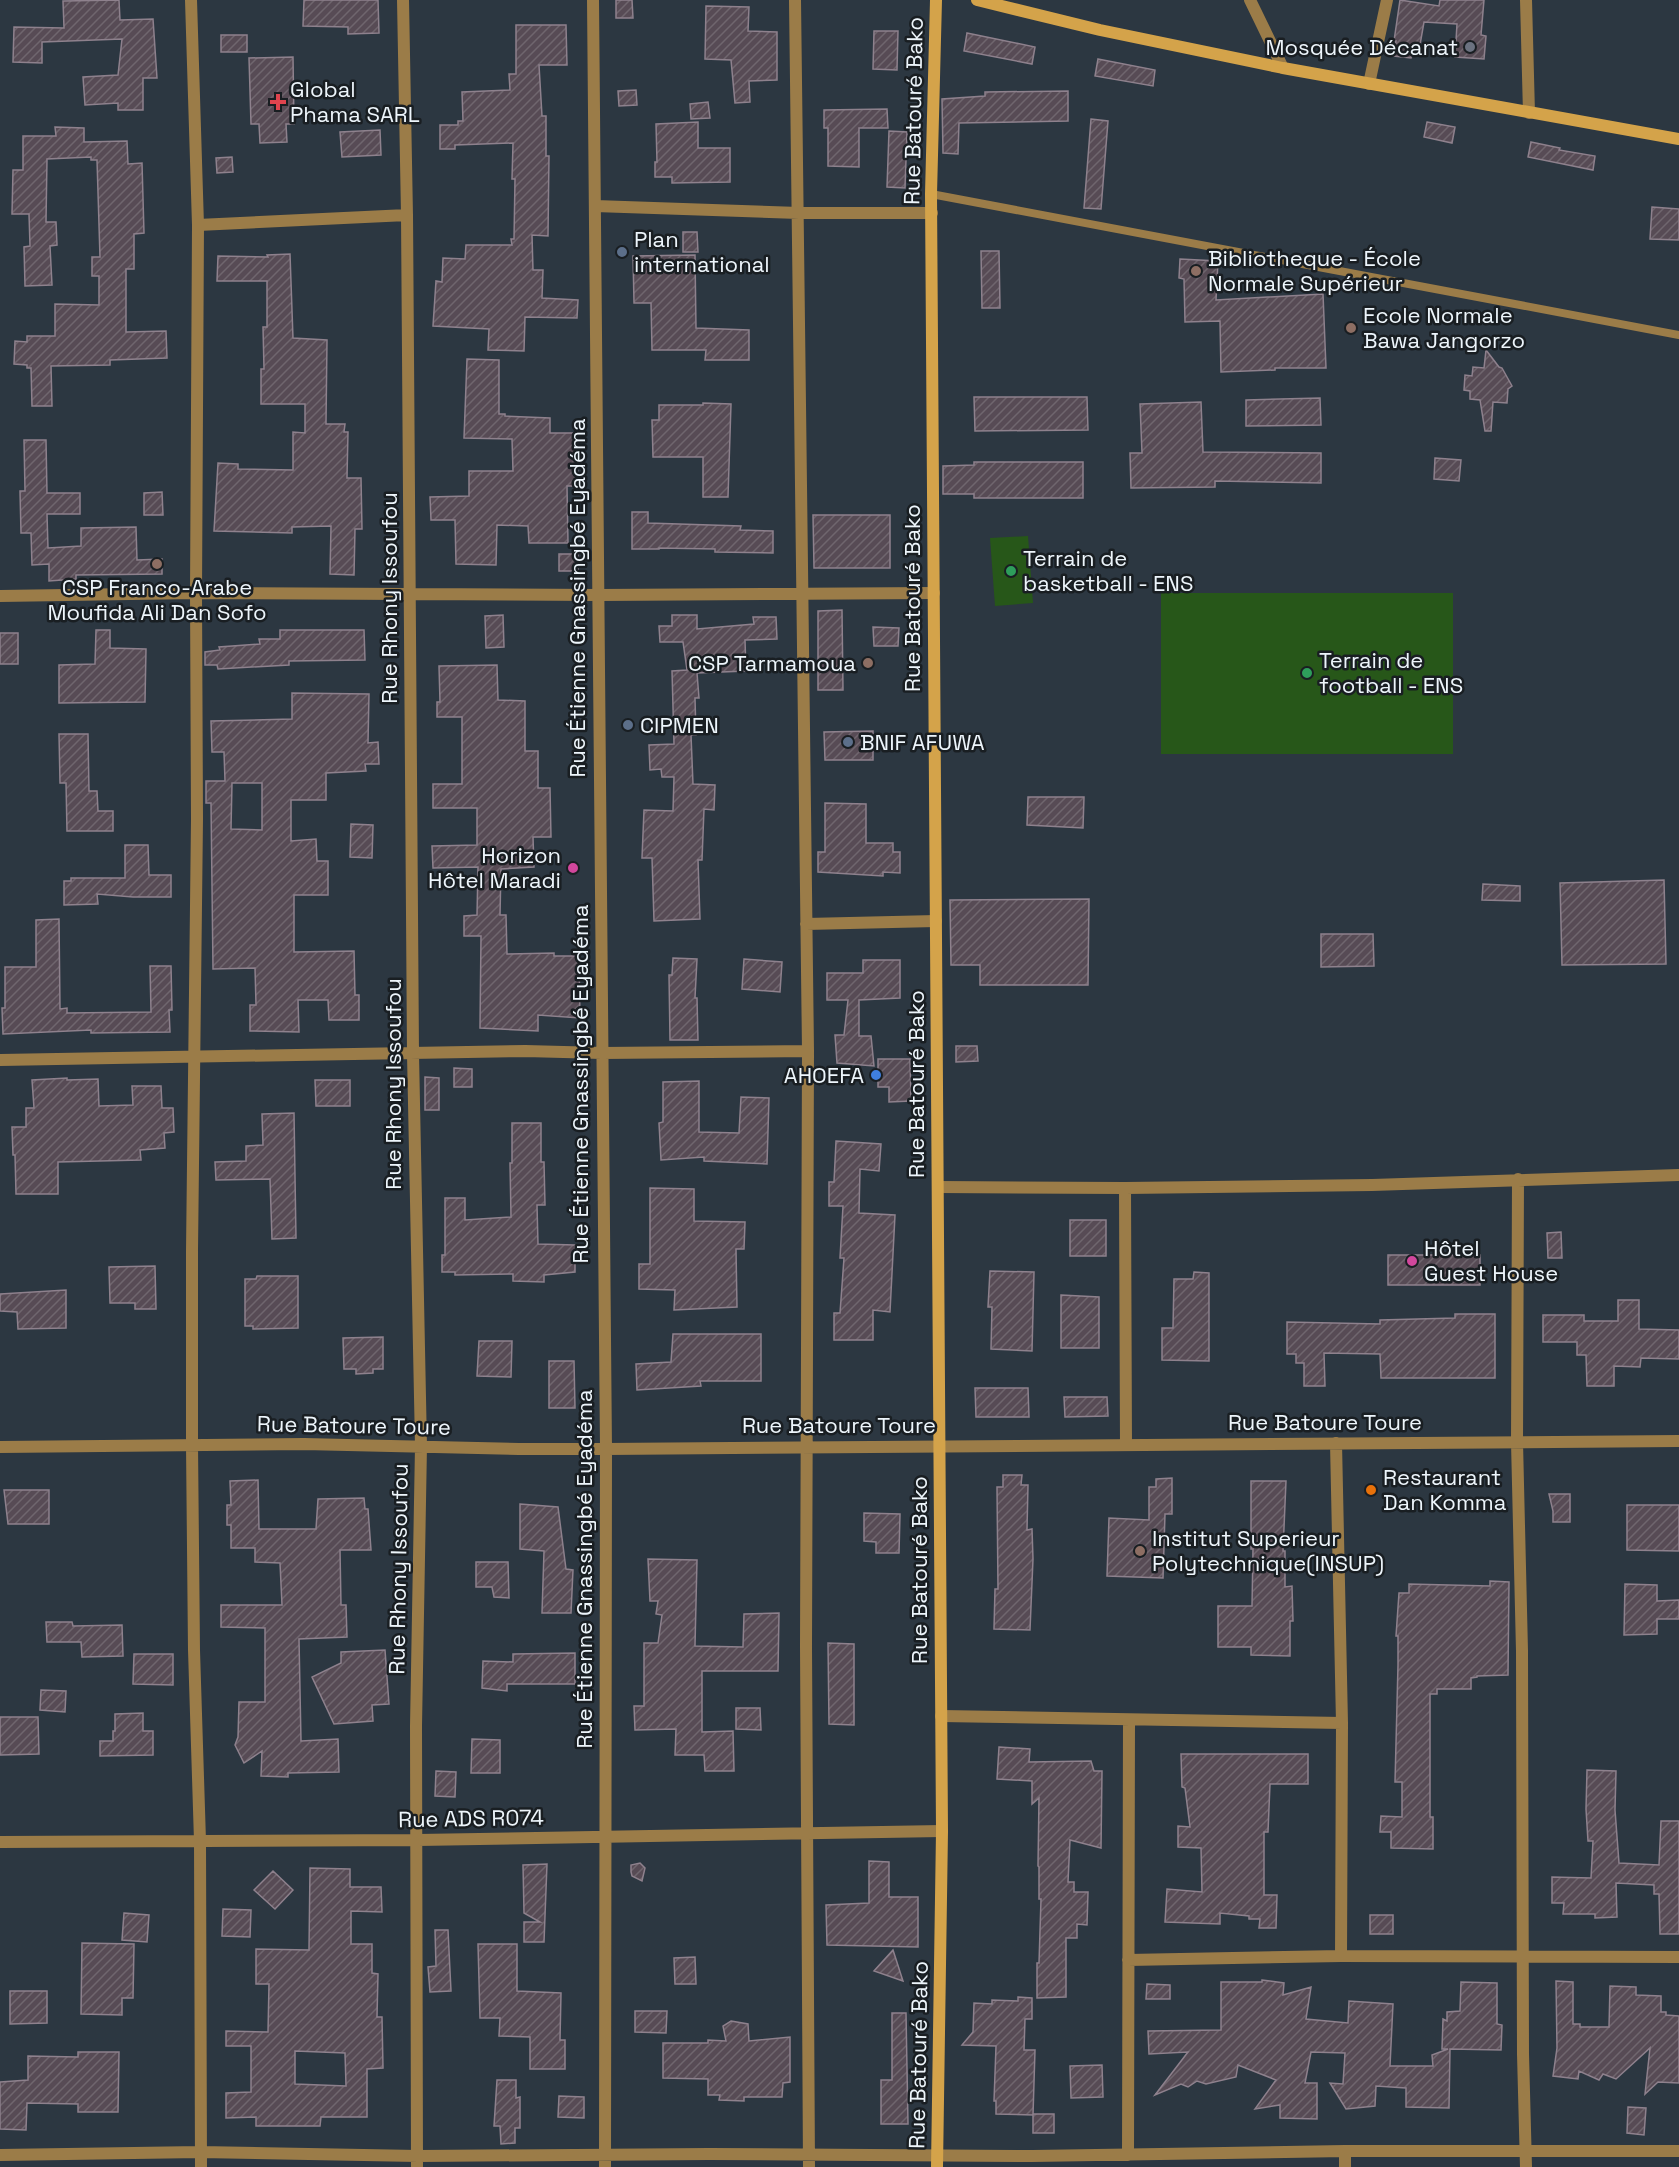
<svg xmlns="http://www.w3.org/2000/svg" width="1679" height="2167" font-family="'Space Grotesk',sans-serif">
  <defs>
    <pattern id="building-hatch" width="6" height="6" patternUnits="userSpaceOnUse" patternTransform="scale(1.5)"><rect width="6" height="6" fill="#574b55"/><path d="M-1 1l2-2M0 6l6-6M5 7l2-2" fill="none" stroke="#6f666e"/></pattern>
  </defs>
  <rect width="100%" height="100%" fill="#2c3741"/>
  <path fill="#275719" d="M1028 536 1033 603 995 606 990 538Z
    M1161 593H1453V754H1161Z"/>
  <path fill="url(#building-hatch)" stroke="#8e818d" stroke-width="1.5" fill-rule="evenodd" d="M119 0 120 20 153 19 157 78H143V110H118V103L85 105 83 77 118 75 122 39 42 42V63L13 62 14 27 64 28 63 1Z
    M304 0H378L379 33 348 34V27L303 26Z
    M616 0H632L633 18H616Z
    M1400 0 1439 6 1440 0H1484L1481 35 1486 36 1484 59 1455 57 1457 24 1424 22 1420 45 1414 44 1411 58 1394 56 1396 41H1394Z
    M706 6 749 7 748 31 777 32V80L749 81 750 102 735 103 731 60 705 59Z
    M516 25H566L567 65H539L542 116H546V156H549L548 236 532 235 533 270H543L542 298 578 300 577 318 525 317 524 351 488 350 489 329 433 326 436 281 442 282 443 258 465 259 466 245H512L511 239H514L515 179H512L513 143 455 145V149H440V125H458V121H463L462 92 510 90 509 74H516Z
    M874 31H898L897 70 873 69Z
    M967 33 1035 47 1032 64 964 51Z
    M221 35H247V52H221Z
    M293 57 294 124H286L287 142 260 143 259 124H251L249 58Z
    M1098 59 1155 70 1153 86 1095 76Z
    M636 90 637 105 619 106 618 91Z
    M1068 91V121L959 123 958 154 943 153 942 99 985 96V92Z
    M708 102 710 118 691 119 690 104Z
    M887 109 888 128H859V167L828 166V128H824V110Z
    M1091 119 1108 121 1101 209 1084 208Z
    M698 122V148H730V182L672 183V177H655V162H657L656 124Z
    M1427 122 1455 127 1452 143 1424 137Z
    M55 127 84 128V142L127 141 128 164 142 163 144 233 134 234V269H126V332L166 331 167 358 110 360V365L51 366 52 406H32L31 368H27V365L14 364 15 341 27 342V336H55V304L99 305V276H92V257H100L97 160H91V157L47 159 46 222H56L57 245 50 246 52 285 25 286 24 247 30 246 29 214H12L13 170H23V136H56Z
    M380 130 381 155 342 157 340 132Z
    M889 131 907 132 905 188 887 187Z
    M1531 142 1560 148 1559 150 1595 156 1593 170 1528 157Z
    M232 157 233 172 217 173 216 158Z
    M1652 207 1679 209V240L1650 239Z
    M683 232H697L698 252H683Z
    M981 251H999L1000 308H982Z
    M290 254 293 338 327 340 326 424H345L344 432H348L347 478H361L362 529H355L354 575 330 574 331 526 292 527V533L214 531 218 463 238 464V469L293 470V432L305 433V404H261V369H264L263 327H267V281H217L218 256 268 257 267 255Z
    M695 255 696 328 749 330V360H705L706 350H652L651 303H634L633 256Z
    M1180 259 1218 261 1216 300 1323 294 1326 368H1275V370L1221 372 1220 321 1185 322 1184 279 1179 278Z
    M1486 350 1499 367 1502 368 1512 386 1508 389 1507 403 1493 402 1491 431H1485L1480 400 1470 399V391L1464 390 1465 375 1472 376 1473 367 1484 368Z
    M467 359 499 360V414H505V416L550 418V433H577L578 486H567L568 543H529L528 526 497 525 496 565 456 564 455 520H431L430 497 469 496V471H513L512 439 464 438Z
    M974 397H1087L1088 430 975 431Z
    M1320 398 1321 425 1246 426V400Z
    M1201 402 1203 452 1321 453V483L1215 481V487L1131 488 1130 453H1142L1140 404Z
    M703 403 731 404 728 497H703V457H653L652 420H659V405H703Z
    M24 440H46L47 493H80V514H47L48 548 81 546V528L136 527 137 560 162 559V574L76 575V579L49 581V564L32 565 31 533H21L20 491H25Z
    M1435 458 1461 460 1459 481 1434 479Z
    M974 462H1083V498H974V494H943V466L974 465Z
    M162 492 163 515H144V493Z
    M632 512H648V523L741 526 740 530 773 531V553L715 552V549L659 548V549H632Z
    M813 515H890V568H814Z
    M559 554H578V571H559Z
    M842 610 843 690H818V611Z
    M503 615 504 647 486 648 485 616Z
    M672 615H697V629L754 624 753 617H776L777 639 745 640 746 671 697 673 699 698H695L696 735H691L693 784 715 785 714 810 704 809 702 860H698L700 919 654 921 652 858H642L644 810 673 811 674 777H662L661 769 650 770 649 745 674 744 672 671 687 670 683 642H660L659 626H672Z
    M873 627 899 628 898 646H874Z
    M96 630H110V648L146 649 145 702 59 703V665L95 664Z
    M280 630H364L365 660 289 661V665L218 669 217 665H205V652L220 650 219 647 260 644 259 639H280Z
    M0 633H18V664H0Z
    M497 665 498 700 525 701V751H538V788H550L551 837H533L534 867 501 869 500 915H506L507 954 554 953V956H579L580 1018 538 1015V1031L480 1028 481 936H464V916L477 915 478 867 433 868 432 846 477 845V808H433V784H462V717H437V702H440L439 666Z
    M292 693 369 694 368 743 378 742 379 764H365L366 771 326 773V800H291V841L316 839 317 861H328V895H294V952L354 951 355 995H359V1020H329L328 1000H298L299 1032 250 1031V1005H256L255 968 213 969 211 803H206V781H225L224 752H212L211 721 292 719ZM232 783H262V830L231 829Z
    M873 731V760H825L824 732Z
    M59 734H88L89 791H97L98 811H113V831H67L66 783H60Z
    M1028 797H1084L1083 828 1027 825Z
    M825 803 866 804V843H893V852H900V873L883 872V876L818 872V852H825Z
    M351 824 373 825 372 858 350 857Z
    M125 845H148L149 875H171V897H133L97 894 98 904 64 905V881H71V878H125Z
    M1664 880 1666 964 1562 965 1560 883Z
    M1483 884 1520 886V901L1482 900Z
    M1089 899 1088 985H980V965H951L950 900Z
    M59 919 60 1009 67 1008V1013L151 1012 150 966H171L172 1010H169L170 1032 91 1033V1030L3 1034 2 1008H5V967H36V920Z
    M1321 934H1373L1374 966 1321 967Z
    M673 958 697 959 695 998H697L698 1040H670L669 975H672Z
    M744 959 782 962 780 992 742 989Z
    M863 960H900V998L859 1000V1036H871L874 1066 837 1063 835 1035H844L848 1000H827V973H863Z
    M956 1046H977L978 1061 956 1062Z
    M878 1059H910L911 1101 889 1102V1087H878Z
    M454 1068 472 1069V1087H454Z
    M425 1077 439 1078V1110H425Z
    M67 1078V1080L98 1079 99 1106 133 1105 132 1086H161L162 1108H173L174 1132 164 1133 165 1148 140 1150 141 1160 58 1162V1194H16L15 1155H13L12 1127H26V1108H34L32 1080Z
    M315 1080H350V1106H316Z
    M699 1081V1132L739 1133 741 1097 769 1098 767 1164 704 1161V1157L661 1160 659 1123 663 1122V1082Z
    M294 1113 296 1238 272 1239 270 1179 216 1180 215 1162 246 1161V1146L263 1145 262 1114Z
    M512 1123H541V1162H544L545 1205H537L538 1244 575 1245V1272L544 1275V1282L513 1281V1274L455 1275V1272H442V1255H445V1198H465V1220L511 1217 510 1163H512Z
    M836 1141 881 1144 879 1171 860 1169 859 1213 895 1215 890 1312 873 1310V1340H834V1313H840L844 1258H840L843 1206H829V1182H834Z
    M650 1188 694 1189V1221L745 1222 744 1249H736L737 1307 674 1310 675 1290 639 1289V1264H650Z
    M1070 1220H1106V1256H1070Z
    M1561 1232 1562 1258H1548L1547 1233Z
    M1388 1255H1480V1285H1388Z
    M155 1266 156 1309H135V1303H110L109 1267Z
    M990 1271 1034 1272 1032 1351 991 1349 992 1307H988Z
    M1194 1272 1209 1273V1361L1162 1360V1328H1173L1174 1279H1193Z
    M257 1276H298V1328L253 1329V1326H245V1279H256Z
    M66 1290V1328L18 1329 17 1312 0 1311V1294Z
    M1061 1295 1099 1297V1348H1061Z
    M1618 1300H1639V1329L1679 1330V1359L1641 1358 1640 1367 1614 1366V1386H1587L1586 1355H1577V1342H1543V1315H1584V1321H1618Z
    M1455 1314H1495V1378H1381L1380 1354 1324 1353 1325 1386H1304V1363H1296V1354H1287V1322L1380 1324V1320L1455 1318Z
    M673 1334H761V1381H700L701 1386 637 1390 636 1364 671 1362Z
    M383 1337V1369H373V1373L356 1374V1369H344L343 1338Z
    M479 1341H512L511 1377 477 1376Z
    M549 1361H574L575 1408H549Z
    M975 1388H1028L1029 1417H976Z
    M1064 1397H1107L1108 1416 1065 1417Z
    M1003 1475H1022L1021 1485H1028L1027 1530 1032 1529 1033 1559 1030 1630 994 1629 995 1589H998L997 1487H1003Z
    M1172 1478V1514H1165L1163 1578 1107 1576 1109 1518 1149 1520V1487H1156V1479Z
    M258 1480 259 1529H316L318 1499 364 1498 365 1509H368L371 1550H340L341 1605H346L347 1637 299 1639 301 1741 338 1739 339 1772 288 1773V1777L261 1776 262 1751 244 1763 235 1745 238 1737 239 1702H265V1628L221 1627V1605H282L280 1563 255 1562V1548H231V1525H227V1505H231L230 1481Z
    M1251 1481H1286L1283 1551H1285V1587L1292 1586 1293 1621H1290V1656L1251 1655V1647H1218V1606H1252L1253 1549H1251Z
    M4 1490H49V1524H8Z
    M1549 1494H1570V1522H1553V1511Z
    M520 1504 558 1507 566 1569 573 1570 571 1613H542L544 1551 520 1549Z
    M1627 1505H1679V1551L1627 1550Z
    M864 1513 900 1514 899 1553H876V1542L864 1541Z
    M648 1559 697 1560 695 1646 743 1647 744 1614 779 1613 778 1671H702V1732L733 1731 734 1771H705L704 1755H675L676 1729 635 1730 634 1706H644V1643H658L662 1615 656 1614 658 1601H650Z
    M476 1562H508L509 1598 494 1597 492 1587H476Z
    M1490 1581 1509 1582 1508 1675 1477 1676V1677L1471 1678V1689H1437V1694H1430V1817H1433V1849L1391 1848V1832H1380L1381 1816 1402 1817V1782H1395L1398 1665V1636H1396L1399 1593H1409V1584L1490 1586Z
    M1625 1584 1657 1585V1601L1679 1600V1619H1657V1634L1624 1635Z
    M46 1622H72L73 1626 122 1625 123 1656 82 1657 81 1642H47Z
    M828 1643 854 1644V1725L829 1724Z
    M385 1650 389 1704 372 1705 373 1721 334 1724 312 1677 341 1663V1652Z
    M575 1653V1684H507V1691L482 1688 483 1661 513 1662V1654Z
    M134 1654H173V1685L133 1684Z
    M41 1690 66 1691 65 1712 40 1710Z
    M736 1708H760L761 1730 736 1729Z
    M143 1713V1731H153V1755L100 1756V1741H113V1731H115V1714Z
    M0 1717H38L39 1754 0 1755Z
    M472 1739 500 1740V1773H471Z
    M999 1747 1030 1749 1029 1762 1091 1761 1094 1771H1102L1101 1848 1070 1840 1068 1882H1074V1892H1088L1087 1925 1077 1924V1938H1066V1997L1037 1998V1963H1039L1041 1899H1039V1867L1038 1866 1039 1798 1032 1804V1781L997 1779Z
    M1181 1754H1308V1784H1270L1268 1832H1264V1895H1277L1276 1928H1259L1260 1919H1249V1916L1220 1913V1924L1165 1922 1167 1889 1202 1892 1201 1848 1178 1847V1826L1190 1827 1185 1788 1182 1787Z
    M1587 1770 1616 1771 1615 1810 1619 1863 1659 1865 1661 1821H1679V1934H1660L1659 1894H1654V1885L1616 1883 1617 1917 1595 1918V1914H1563L1564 1903H1552V1877L1591 1878 1593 1841H1588L1586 1809Z
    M436 1771 456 1772 455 1797 435 1796Z
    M869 1861 889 1862V1897H918V1947L827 1945 826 1905 869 1903Z
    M640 1863 645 1868 642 1881 632 1876 631 1872V1865Z
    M547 1864 544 1942H524V1922H540L524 1913 523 1865Z
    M310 1868 350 1869V1887H381L382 1912 351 1911V1944H372V1973L378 1974 377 2017H382L383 2068 367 2069V2117H321L320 2126H256V2117L226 2118V2093L251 2092V2046H226V2031L268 2032 269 1984H256V1949L309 1950ZM295 2051 345 2053 346 2086 295 2084Z
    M273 1871 293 1890 275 1909 254 1890Z
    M223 1909 251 1910 250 1937 222 1936Z
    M124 1913 149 1915 147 1942 122 1940Z
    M1370 1915H1393V1934H1370Z
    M435 1930H448L451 1991 430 1992 428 1967 436 1966Z
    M82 1943 134 1944 133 1998H122V2015L81 2014Z
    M478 1944H517V1991L561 1993 560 2040H565V2069H530V2037L499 2036 500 2018H480Z
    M893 1950 903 1981 874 1971Z
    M695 1957 696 1984H675L674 1958Z
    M1262 1980 1284 1983 1283 1995 1311 1987 1306 2019 1348 2023 1349 2001 1393 2004 1390 2066H1433L1432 2055 1448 2049H1442L1443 2019 1447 2021V2012L1460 2011 1461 1982 1497 1983V2024L1502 2025 1501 2050 1450 2049 1449 2108 1406 2107V2088L1376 2086 1375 2106 1346 2109 1330 2083 1343 2084 1345 2053 1311 2052 1305 2083H1317V2119L1280 2118V2105L1255 2109 1276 2080 1238 2065 1236 2077 1206 2084 1197 2081 1188 2087 1181 2084 1155 2095 1188 2052 1149 2054 1148 2031 1221 2030V1982H1262Z
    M1556 1981 1573 1982V2024H1580V2027H1609L1610 1986 1636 1987V1995L1661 1996V2012H1666V2015L1679 2016V2083L1658 2082 1645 2094 1650 2048 1616 2079 1603 2074 1599 2080 1579 2071 1578 2079 1553 2076 1557 2048Z
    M1147 1984 1170 1985V1999H1146Z
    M10 1991H47V2023L10 2024Z
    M1018 1997 1032 1998V2019H1025L1024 2050H1035L1033 2115 996 2114V2101H994L996 2046 962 2045 973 2032 974 2003 992 2004V2000L1018 2001Z
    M635 2011H667L666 2033 635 2032Z
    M892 2013H906L908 2124H881V2080H892Z
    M731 2021 748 2024 749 2041 790 2037V2082L783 2083 782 2097H744V2101L719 2100 720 2095H708V2079L663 2078V2043H708V2040L726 2041 723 2026Z
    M78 2052H119L118 2112H78V2104L27 2103 26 2130 0 2129V2082L28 2080V2056L78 2057Z
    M1102 2065 1103 2097 1071 2098 1070 2066Z
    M497 2080H516V2098L520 2097V2128H515V2143L501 2144 500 2126H494Z
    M559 2096 584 2097V2118L558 2117Z
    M1628 2107 1646 2108 1644 2135 1627 2133Z
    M1033 2114H1054V2133H1033Z"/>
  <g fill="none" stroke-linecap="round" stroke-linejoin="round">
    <path stroke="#9b7c48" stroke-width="8" d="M931 194 1679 335"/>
    <path stroke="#9b7c48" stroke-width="12" d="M191 0 198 225 196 593 197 819 192 1251V1445L194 1650 200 1841 201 2167
      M403 0 407 215 413 1054 421 1446 416 1726 417 2167
      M593 0 606 1449 605 2167
      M795 0 808 1051 806 1647 809 2167
      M1250 0 1283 68
      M1526 0 1529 113
      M1369 84 1387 0
      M595 206 799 213H932
      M198 225 407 215
      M0 596 196 593 599 595 934 593
      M806 924 936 921
      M0 1060 525 1051 602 1053 808 1051
      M1518 1179 1517 1442 1522 1651 1523 2054 1526 2167
      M938 1187 1125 1188 1372 1185 1679 1175
      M1125 1188 1126 1445
      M1336 1443 1342 1723 1341 1956
      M0 1447 304 1444 519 1449H606L1679 1441
      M941 1716 1342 1723
      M0 1842 418 1840 942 1831
      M1128 1960 1341 1956 1679 1957
      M0 2155 200 2152 418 2156 709 2154 1032 2156 1345 2151H1679
      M1128 2155 1129 1720
      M1345 2167V2151"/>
    <path stroke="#d4a34a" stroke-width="12" d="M936 0 931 194 942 1831 937 2167
      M977 0 1100 30 1283 68 1679 139"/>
  </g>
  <circle fill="#6b7280" stroke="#191e22" stroke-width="2" cx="1470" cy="47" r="6"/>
  <path fill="#e0444e" stroke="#191e22" stroke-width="2" d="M275 93h6v6h6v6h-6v6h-6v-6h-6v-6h6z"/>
  <g fill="#5c6f8a" stroke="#191e22" stroke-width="2">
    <circle cx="622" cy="252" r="6"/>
    <circle cx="628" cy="725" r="6"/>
    <circle cx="848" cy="742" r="6"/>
  </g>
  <g fill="#8d6e63" stroke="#191e22" stroke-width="2">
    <circle cx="1196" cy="271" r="6"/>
    <circle cx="1351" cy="328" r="6"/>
    <circle cx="157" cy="564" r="6"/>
    <circle cx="868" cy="663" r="6"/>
    <circle cx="1140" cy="1551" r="6"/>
  </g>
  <g fill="#2e9e5b" stroke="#191e22" stroke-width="2">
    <circle cx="1011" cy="571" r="6"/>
    <circle cx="1307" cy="673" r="6"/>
  </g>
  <g fill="#d1479c" stroke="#191e22" stroke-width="2">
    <circle cx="573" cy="868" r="6"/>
    <circle cx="1412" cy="1261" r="6"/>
  </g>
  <circle fill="#3f7fe0" stroke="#191e22" stroke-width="2" cx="876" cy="1075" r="6"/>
  <circle fill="#e8710a" stroke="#191e22" stroke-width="2" cx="1371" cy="1490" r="6"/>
  <g text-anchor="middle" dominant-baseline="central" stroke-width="5" stroke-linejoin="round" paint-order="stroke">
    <g font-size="22" fill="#edf5fb" stroke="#191e22" text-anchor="start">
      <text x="1458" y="47" text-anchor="end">Mosquée Décanat</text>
      <text x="290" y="89">Global<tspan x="290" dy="25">Phama SARL</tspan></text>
      <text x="634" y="239">Plan<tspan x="634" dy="25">international</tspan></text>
      <text x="1208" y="258">Bibliotheque - École<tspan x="1208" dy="25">Normale Supérieur</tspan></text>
      <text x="1363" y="315">Ecole Normale<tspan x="1363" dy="25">Bawa Jangorzo</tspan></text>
      <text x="1023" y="558">Terrain de<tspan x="1023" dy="25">basketball - ENS</tspan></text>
      <text x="157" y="587" text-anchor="middle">CSP Franco-Arabe<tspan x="157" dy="25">Moufida Ali Dan Sofo</tspan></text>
      <text x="1319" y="660">Terrain de<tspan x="1319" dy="25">football - ENS</tspan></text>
      <text x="856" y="663" text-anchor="end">CSP Tarmamoua</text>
      <text x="640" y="725">CIPMEN</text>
      <text x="860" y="742">BNIF AFUWA</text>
      <text x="561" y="855" text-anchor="end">Horizon<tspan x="561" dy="25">Hôtel Maradi</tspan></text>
      <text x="864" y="1075" text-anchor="end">AHOEFA</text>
      <text x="1424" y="1248">Hôtel<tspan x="1424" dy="25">Guest House</tspan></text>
      <text x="1383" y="1477">Restaurant<tspan x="1383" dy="25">Dan Komma</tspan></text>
      <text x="1152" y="1538">Institut Superieur<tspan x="1152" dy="25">Polytechnique(INSUP)</tspan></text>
    </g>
    <g font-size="22" fill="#edf5fb" stroke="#191e22">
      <text transform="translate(913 111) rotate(-89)">Rue Batouré Bako</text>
      <text transform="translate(389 598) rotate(-90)">Rue Rhony Issoufou</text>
      <text transform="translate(577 598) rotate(-90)">Rue Étienne Gnassingbé Eyadéma</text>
      <text transform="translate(912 598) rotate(-90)">Rue Batouré Bako</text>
      <text transform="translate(393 1084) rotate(-90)">Rue Rhony Issoufou</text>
      <text transform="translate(580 1084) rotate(-90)">Rue Étienne Gnassingbé Eyadéma</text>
      <text transform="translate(916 1084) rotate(-90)">Rue Batouré Bako</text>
      <text x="1325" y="1422">Rue Batoure Toure</text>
      <text transform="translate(354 1425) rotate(1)">Rue Batoure Toure</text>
      <text x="839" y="1425">Rue Batoure Toure</text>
      <text transform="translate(398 1569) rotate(-89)">Rue Rhony Issoufou</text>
      <text transform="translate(584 1569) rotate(-90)">Rue Étienne Gnassingbé Eyadéma</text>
      <text transform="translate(919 1570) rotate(-90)">Rue Batouré Bako</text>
      <text transform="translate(471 1818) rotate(-1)">Rue ADS R074</text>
      <text transform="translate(918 2055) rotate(-89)">Rue Batouré Bako</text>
    </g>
  </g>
</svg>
